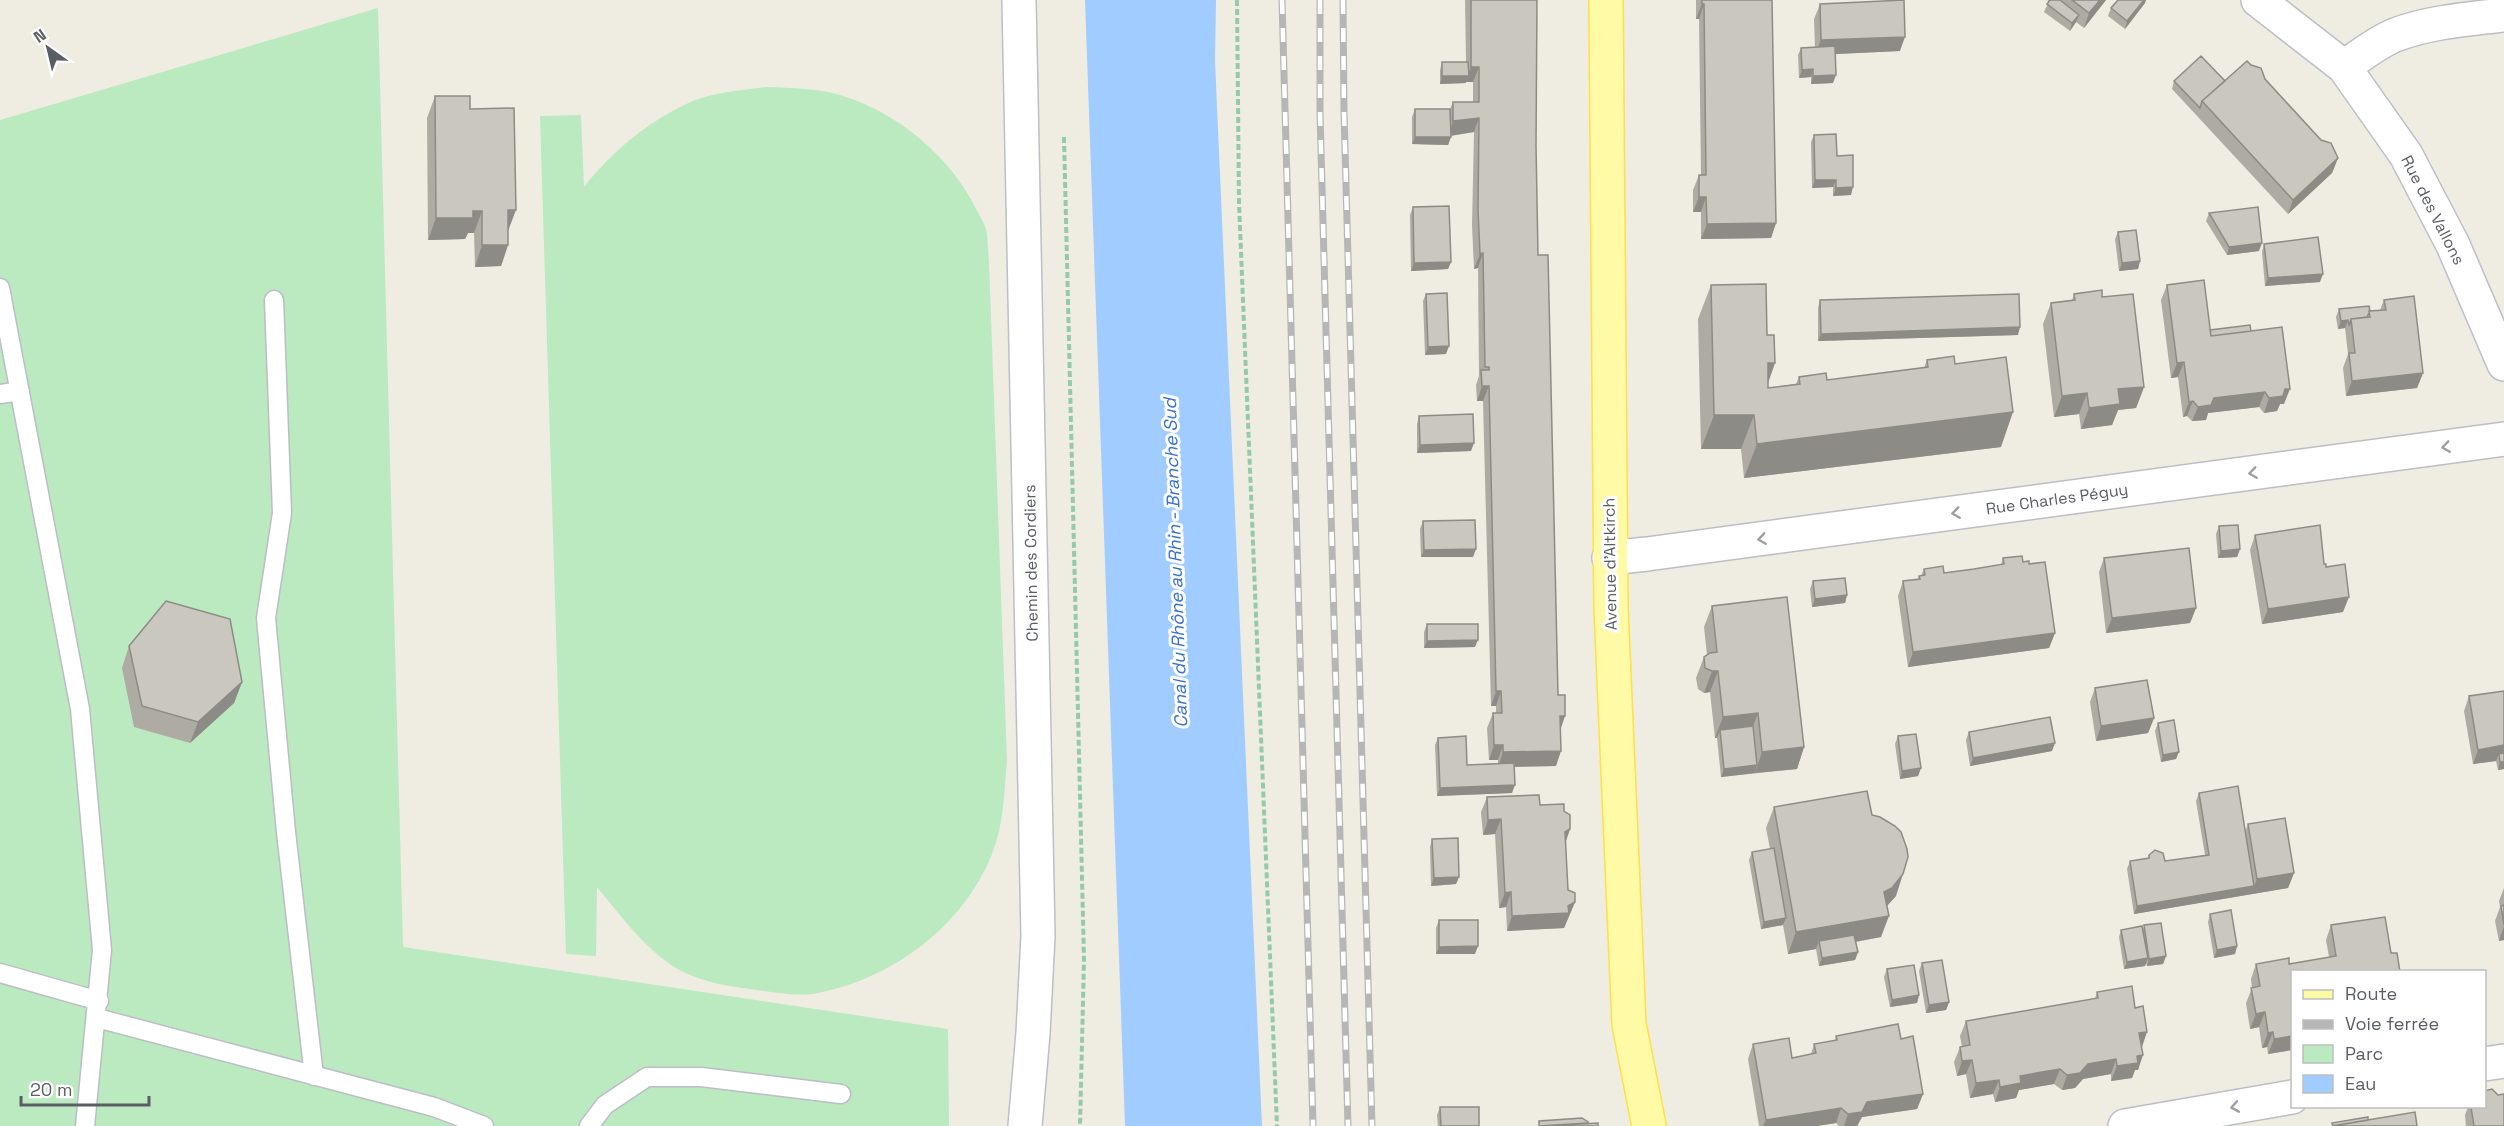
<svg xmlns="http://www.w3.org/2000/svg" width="2504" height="1126" font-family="'Space Grotesk',sans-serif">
  <rect width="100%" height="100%" fill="#efede1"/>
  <path fill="#bbe9c0" d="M378 8 403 947 948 1029 949 1126H0V120Z
    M766 87C792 88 818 88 843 96 898 113 951 157 976 209 979 215 984 222 986 229 988 239 988 251 989 261L1007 761C1004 793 1004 824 992 854 963 926 894 978 818 993 797 997 771 992 750 989 725 986 698 981 676 968 644 948 621 916 597 887L596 956 566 954 540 116 581 115 584 187C612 151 651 119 693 101 716 92 743 90 766 87Z"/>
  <path fill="#a1ccff" d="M1085 0H1216L1215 61 1262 1126H1125Z"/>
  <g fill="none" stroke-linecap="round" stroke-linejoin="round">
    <defs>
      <path id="lane" d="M0 288 80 709 102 950 85 1126
        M274 300 282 513 266 618 286 832 314 1076
        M0 394 20 391
        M0 973 99 1001
        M97 1018 434 1107 484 1126
        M589 1126 605 1105 647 1077H701L841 1094"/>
      <path id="street" d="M2344 67C2360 56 2376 43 2395 35 2429 22 2468 19 2504 15
        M1609 558 1647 554 2504 439
        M2484 1064 2504 1061
        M2125 1126 2292 1097"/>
      <path id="secondary" d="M1019 0 1038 936 1033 1033 1025 1126
        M2258 0 2344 67 2406 155 2453 245 2504 364"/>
      <path id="primary" d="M1606 0 1611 608 1629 1024 1649 1126"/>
    </defs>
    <use href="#lane" stroke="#bcbec5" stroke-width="21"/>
    <use href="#street" stroke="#bcbec5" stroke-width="36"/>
    <use href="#secondary" stroke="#bcbfc7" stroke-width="36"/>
    <use href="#primary" stroke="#ffdf4a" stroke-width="36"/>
    <path stroke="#94caa9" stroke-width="4" stroke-dasharray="6 3" stroke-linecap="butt" d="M1237 0 1239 203 1277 1126
      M1064 137 1084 960 1080 1126"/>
    <use href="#lane" stroke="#fff" stroke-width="18"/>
    <use href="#street" stroke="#fff" stroke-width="33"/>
    <use href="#secondary" stroke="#fff" stroke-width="33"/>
    <use href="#primary" stroke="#fffaa6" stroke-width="33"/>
    <defs>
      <path id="rail" d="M1282 0 1313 1126
        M1320 0V114L1348 1126
        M1343 0 1344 112 1372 1126"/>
    </defs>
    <use href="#rail" stroke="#b6b6b7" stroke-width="7"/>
    <use href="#rail" stroke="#fff" stroke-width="4.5" stroke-dasharray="14" stroke-linecap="butt"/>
  </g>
  <path fill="#aeaba3" d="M1465 0H1537L1536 146 1538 255 1560 729 1556 766 1514 767 1512 793 1437 796 1435 745 1438 738 1467 765 1498 763V760H1489L1487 728 1493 713H1496V706H1491L1483 401H1477L1476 385 1479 376 1478 268 1474 269 1472 225 1474 132 1451 136 1448 145 1412 144V117L1415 109H1450L1453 102H1473V82H1466V83L1440 84V70L1442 62H1466Z
    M1696 0H1772L1776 223 1771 238 1701 239V212H1693V190L1699 175H1701L1699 19H1696Z
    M2047 0H2106L2084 28 2076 22 2070 31 2044 12 2049 1Z
    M2145 3 2125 29 2108 16 2111 8Z
    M1820 4 1900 51 1835 54 1833 83 1811 84V77L1799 78 1798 55 1801 48 1815 47 1814 19Z
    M2265 79 2338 158 2332 173 2288 214 2172 89 2174 81H2225Z
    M435 96 470 109 508 230V245L501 266 475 267 474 233H468L465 239 428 240 427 118Z
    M1814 135 1837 156 1851 195 1833 196V187L1812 188 1811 142Z
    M1413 207 1451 262 1448 269 1411 271 1410 215Z
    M2209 213 2259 251 2227 255 2206 221Z
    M2118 232 2140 261 2138 269 2119 271 2115 239Z
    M2264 244 2320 282 2265 286 2262 252Z
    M1711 285 1767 335 1775 363 1768 382V388L1796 384 1799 377 1827 380 1924 368 1927 360 1955 364 2001 447 1744 478 1741 449H1701L1698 319Z
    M2167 285 2210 330 2251 331 2284 404H2280L2277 411 2264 413 2259 407 2208 413 2206 420 2192 421 2187 416 2183 417 2178 377 2171 378 2161 300Z
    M1426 294 1446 354 1425 355 1423 301Z
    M2074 294 2102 297 2144 387 2136 408 2118 410 2112 425 2081 429 2079 414 2054 417 2043 324 2051 303 2072 300Z
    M1820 300 2018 335 1818 341V308Z
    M2384 300 2423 373 2417 388 2346 396 2343 368 2348 354 2345 328 2338 329 2336 317 2339 309 2370 311 2380 310Z
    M1419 416 1471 451 1417 453V424Z
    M1423 521 1473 557H1421L1420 529Z
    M2219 526 2240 549 2237 557 2218 558 2216 534Z
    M2255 535 2324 564 2326 567 2343 612 2262 624 2250 550Z
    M2003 558 2023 562 2055 633 2049 648 1908 667 1898 596 1903 581 1918 579 1919 576H1921L1924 569 1944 573 2001 565Z
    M2104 558 2196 608 2190 623 2106 633 2099 572Z
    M1813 581 1847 595 1845 603 1812 607 1810 589Z
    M1712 606 1804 747 1797 769 1721 777 1717 738H1715L1710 692 1704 693 1698 689 1696 678 1704 657 1707 655 1704 627Z
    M1427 624 1475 647 1424 648V632Z
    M129 646 242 682 234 703 190 743 134 727 122 668Z
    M2095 688 2154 718 2148 733 2096 741 2090 702Z
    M2504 691V769L2498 770 2496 761 2473 764 2464 711 2469 696Z
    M2158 723 2176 759 2161 762 2155 731Z
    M1969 732 2052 751 1970 766 1966 740Z
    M1898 736 1921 768 1918 776 1900 779 1895 744Z
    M2199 793 2245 832 2248 824 2294 873 2288 888 2134 914 2127 869 2130 861 2148 858 2149 855 2165 861 2205 855 2196 801Z
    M1487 797 1540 805 1564 811 1570 829 1565 843 1568 890 1575 902 1564 928 1507 931 1506 907 1499 908 1495 834 1483 835 1481 812Z
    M1774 807 1872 815 1896 896 1887 906 1881 937 1856 942 1858 952 1855 960 1819 966 1816 949 1788 954 1783 925 1761 929 1749 860 1752 852 1770 849 1766 828Z
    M1432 839 1459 877 1456 884 1431 886 1430 847Z
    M2504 888V940L2499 941 2495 921 2500 907 2499 901Z
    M2210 914 2237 946 2235 954 2214 958 2208 922Z
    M1439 920 1475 954H1436V928Z
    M2144 925 2166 956 2163 964 2147 966 2146 963 2145 966 2124 969 2119 937 2121 930H2143Z
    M2331 925 2391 953 2292 972V1050L2268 1054 2267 1047 2262 1048 2259 1027 2250 1029 2246 1003 2252 988 2251 979 2256 964H2289L2329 957 2326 940Z
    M1922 963 1949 1002 1946 1010 1926 1013 1919 971Z
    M1887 969 1919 995 1917 1003 1890 1007 1884 977Z
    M2097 992 2142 1046 2138 1070H2135L2132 1078 2111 1081V1074L2083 1079 2075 1088 2062 1090 2054 1084 2036 1087 2019 1090 2016 1098 1995 1102 1993 1094 1970 1098 1966 1074 1957 1076 1954 1062 1960 1047H1962L1960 1036 1966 1021 2095 999Z
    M1836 1036 1901 1039 1923 1094 1917 1109 1862 1117 1857 1126H1839L1836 1123 1817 1126H1759L1748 1059 1753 1044 1792 1058 1811 1054 1814 1044 1835 1041Z
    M2498 1095 2504 1126H2466L2465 1115 2468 1107H2484Z
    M1440 1107 1479 1126H1438L1437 1115Z"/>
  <path fill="#8d8b85" d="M2100 0H2106L2084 28 2089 13Z
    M2144 0H2146L2145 3 2125 29 2127 21Z
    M1702 4H1704L1699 19H1696Z
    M2079 15 2076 22 2070 31 2072 23Z
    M1905 37 1900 51 1815 55 1821 40Z
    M1471 67H1479L1473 82H1466V83L1440 84 1442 76H1468Z
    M1813 69 1811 77 1799 78 1802 70Z
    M1836 75 1833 83 1811 84 1813 76Z
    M1479 118 1474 132 1448 136 1453 121Z
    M1415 137H1451L1448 145 1412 144Z
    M2338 158 2332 173 2288 214 2293 200Z
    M1815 180H1836L1833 187 1812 188Z
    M1853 187 1851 195 1833 196 1836 188Z
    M1699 197H1706L1701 212H1693Z
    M508 210H516L508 231Z
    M473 211H482L474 233H468L465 239 428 240 436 218Z
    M1776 223 1771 238 1701 239 1707 224Z
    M2262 243 2259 251 2227 255 2229 247Z
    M482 245H508L501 266 475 267Z
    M1483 253 1478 268 1474 269 1480 254Z
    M2140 261 2138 269 2119 271 2122 263Z
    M1451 262 1448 269 1411 271 1414 263Z
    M2323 274 2320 282 2265 286 2268 278Z
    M2348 320 2345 328 2338 329 2341 321Z
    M2020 327 2018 335 1818 341 1821 334Z
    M1449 346 1446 354 1425 355 1428 347Z
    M2184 362 2178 377 2171 378 2177 363Z
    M1768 363H1775L1763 397Z
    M2423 373 2417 388 2346 396 2352 381Z
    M1482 386H1489L1483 401H1477Z
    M2144 387 2136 408 2118 410 2112 425 2081 429 2089 408 2118 389Z
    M2285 389H2290L2284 404H2280L2277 411 2264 413 2269 398Z
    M2265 392 2259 407 2208 413 2206 420 2192 421 2198 407 2214 398Z
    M2087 393 2079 414 2054 417 2062 396Z
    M2193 401 2187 416 2183 417 2189 402Z
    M2013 412 2001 447 1744 478 1757 444Z
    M1714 415H1754L1741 449H1701Z
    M1474 443 1471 451 1417 453 1420 445Z
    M1476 549 1473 557H1421L1424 550Z
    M2240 549 2237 557 2218 558 2221 551Z
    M1847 595 1845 603 1812 607 1815 599Z
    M2349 597 2343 612 2262 624 2268 609Z
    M2196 608 2190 623 2106 633 2112 618Z
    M2055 633 2049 648 1908 667 1913 652Z
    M1478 640 1475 647 1424 648 1427 641Z
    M1712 671H1718L1710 692 1704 693Z
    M242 682 234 703 190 743 198 722Z
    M1496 691H1501L1496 706H1491Z
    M1758 713 1750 734 1720 730 1717 738H1715L1723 717Z
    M1560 716H1565L1560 731Z
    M2154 718 2148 733 2096 741 2101 726Z
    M2055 743 2052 751 1970 766 1973 758Z
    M1494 745H1503L1498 760H1489Z
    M2504 745V760L2499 754 2496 761 2473 764 2478 750Z
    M1804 747 1797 769 1755 773 1762 752Z
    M1561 751 1556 766 1498 767 1503 752Z
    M2179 752 2176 759 2161 762 2163 755Z
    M2500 762H2504V769L2498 770Z
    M1757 765 1755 773 1721 777 1724 769Z
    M1921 768 1918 776 1900 779 1902 771Z
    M1515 785 1512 793 1437 796 1440 788Z
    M1501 819 1495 834 1483 835 1488 820Z
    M1570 829 1565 844V832Z
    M2294 873 2288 888 2134 914 2137 906 2254 886 2257 879Z
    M1903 874 1896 896 1884 909V892Z
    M1459 877 1456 884 1431 886 1434 878Z
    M1511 892 1506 907 1499 908 1505 893Z
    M1575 902 1564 928 1507 931 1512 916 1568 906Z
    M1889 916 1881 937 1820 948 1819 941 1816 949 1788 954 1796 932Z
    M1786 918 1783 925 1761 929 1764 922Z
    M2504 926V940L2499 941Z
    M1478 946 1475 954H1436L1439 947Z
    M2237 946 2235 954 2214 958 2217 950Z
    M1858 952 1855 960 1819 966 1822 958Z
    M2166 956 2163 964 2147 966 2149 959Z
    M2148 958 2145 966 2124 969 2127 962Z
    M1919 995 1917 1003 1890 1007 1892 1000Z
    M1949 1002 1946 1010 1926 1013 1929 1005Z
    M2265 1012 2259 1027 2250 1029 2256 1014Z
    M2147 1032 2142 1047 2139 1033Z
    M2273 1032 2267 1047 2262 1048 2268 1033Z
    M2292 1036V1050L2268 1054 2274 1039Z
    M2143 1055 2138 1070H2135L2132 1078 2111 1081 2117 1066 2137 1056Z
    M2116 1059 2111 1074 2083 1079 2075 1088 2062 1090 2067 1075 2088 1064Z
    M1972 1060 1966 1074 1957 1076 1962 1061Z
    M2060 1069 2054 1084 2019 1090 2016 1098 1995 1102 2000 1087 2020 1076Z
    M1999 1080 1993 1094 1970 1098 1976 1083Z
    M1923 1094 1917 1109 1862 1117 1857 1126H1844L1848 1114 1867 1102Z
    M1841 1108 1836 1123 1817 1126H1763L1766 1120Z"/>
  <path fill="#cac7be" stroke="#8d8b85" stroke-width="1.5" d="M1471 0H1537L1536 146 1538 255H1548L1558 695H1565V716H1560L1561 751 1503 752V745H1494L1493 713H1502L1501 691H1496L1489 386H1482L1481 370H1489V367H1485L1483 253 1480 254 1478 210 1479 118 1453 121V102H1479V67H1471Z
    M1702 0H1772L1776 223 1707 224 1706 197H1699V175H1706L1704 4H1702Z
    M1904 0 1905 37 1821 40 1820 4Z
    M2050 0H2060L2079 15 2072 23 2047 4Z
    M2072 0H2100L2089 13Z
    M2118 0H2144L2127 21 2111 8Z
    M1835 46 1836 75 1813 76V69L1802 70 1801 48Z
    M2201 56 2225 81 2202 101 2200 108 2174 81Z
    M2247 61 2251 65 2261 68 2265 79 2321 140 2331 143 2338 158 2293 200 2202 101Z
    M1442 62H1468L1469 76H1442Z
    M435 96H470V109L514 108 516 210H508V245H482V211H473V218H436Z
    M1415 109H1450L1451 137H1415Z
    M1836 134 1837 156 1853 155V187L1836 188V180H1815L1814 135Z
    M1449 206 1451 262 1414 263 1413 207Z
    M2258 207 2262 243 2229 247 2209 213Z
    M2136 230 2140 261 2122 263 2118 232Z
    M2318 237 2323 274 2268 278 2264 244Z
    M2204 280 2211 336 2282 327 2290 389H2285L2283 396 2269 398 2265 392 2214 398 2211 405 2198 407 2193 401 2189 402 2184 362 2177 363 2167 285Z
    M1766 284 1767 335H1774L1775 363H1768V388L1800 384 1799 377 1826 373 1827 380 1928 367 1927 360 1954 356 1955 364 2006 357 2013 412 1757 444 1754 415H1714L1711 285Z
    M2102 290V297L2133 294 2144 387 2118 389 2120 404 2089 408 2087 393 2062 396 2051 303 2075 300 2074 294Z
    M1447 293 1449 346 1428 347 1426 294Z
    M2019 294 2020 327 1821 334 1820 300Z
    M2414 296 2423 373 2352 381 2349 353H2355L2351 319 2370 317 2369 311 2386 310 2384 300Z
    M2369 306 2370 311 2367 317 2351 319 2349 326 2348 320 2341 321 2339 309Z
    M2250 325 2251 331 2211 336 2210 330Z
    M1473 414 1474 443 1420 445 1419 416Z
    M1475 520 1476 549 1424 550 1423 521Z
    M2238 525 2240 549 2221 551 2219 526Z
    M2320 525 2324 564H2326V567L2345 564 2349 597 2268 609 2255 535Z
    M2189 548 2196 608 2112 618 2104 558Z
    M2022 556 2023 562 2029 561V564L2045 562 2055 633 1913 652 1903 581 1920 579 1919 576 1925 575 1924 569 1943 566 1944 573 1974 569 2004 564 2003 558Z
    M1845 578 1847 595 1815 599 1813 581Z
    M1787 597 1804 747 1762 752 1758 713 1723 717 1718 671H1712L1705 668 1704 657 1710 653 1717 652 1712 606Z
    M166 601 230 619 242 682 198 722 142 706 129 646Z
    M1427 624H1478V640L1427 641Z
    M2147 680 2154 718 2101 726 2095 688Z
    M2504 691V745L2478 750 2469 696Z
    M2050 717 2055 743 1973 758 1969 732Z
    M2174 720 2179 752 2163 755 2158 723Z
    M1753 726 1757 765 1724 769 1720 730Z
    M1916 734 1921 768 1902 771 1898 736Z
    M1466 736 1467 765 1514 763 1515 785 1440 788 1438 738Z
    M2504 753V762H2500L2499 754Z
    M2238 786 2254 886 2137 906 2130 861 2149 858V855L2155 850 2163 853 2165 861 2209 855 2199 793Z
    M1867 791 1872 815 1880 817 1895 826 1901 832 1907 849 1908 857 1903 874 1892 888 1884 892 1889 916 1796 932 1774 807Z
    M1539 795 1540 805 1564 804V811L1570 815V829L1565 832 1568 890 1575 893V902L1568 906 1569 913 1512 916 1511 892 1505 893 1501 819 1488 820 1487 797Z
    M2285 818 2294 873 2257 879 2248 824Z
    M1458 838 1459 877 1434 878 1432 839Z
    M1774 848 1786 918 1764 922 1752 852Z
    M2504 905V925L2501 906Z
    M2231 910 2237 946 2217 950 2210 914Z
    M2385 917 2391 953H2397L2400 972H2292V1036L2274 1039 2273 1032 2268 1033 2265 1012 2256 1014 2251 988 2260 986 2256 964 2289 958V964L2336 956 2331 925Z
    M1439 920H1478V946L1439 947Z
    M2161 923 2166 956 2149 959 2144 925Z
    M2142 926 2148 958 2127 962 2121 930Z
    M1854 935 1858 952 1822 958 1819 941Z
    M1942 960 1949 1002 1929 1005 1922 963Z
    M1914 965 1919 995 1892 1000 1887 969Z
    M2132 986 2135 1008 2143 1006 2147 1032 2139 1033 2143 1055 2137 1056 2138 1063 2117 1066 2116 1059 2088 1064 2080 1073 2067 1075 2060 1069 2042 1072 2020 1076 2021 1083 2000 1087 1999 1080 1976 1083 1972 1060 1962 1061 1960 1047 1970 1045 1966 1021 2098 998 2097 992Z
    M1898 1024 1901 1039 1913 1036 1923 1094 1867 1102 1862 1112 1848 1114 1841 1108 1766 1120 1753 1044 1789 1038 1792 1058 1816 1053 1814 1044 1837 1040 1836 1036Z
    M2492 1089 2498 1095 2504 1094V1126H2474L2471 1107H2484V1091Z
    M1440 1107H1479V1126H1441Z
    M2415 1112 2417 1126H2332Z
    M2368 1117V1120L2333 1126 2332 1123Z
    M1582 1118 1588 1122V1123L1539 1126V1121Z
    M1598 1123V1126H1545Z"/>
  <defs><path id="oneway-chevron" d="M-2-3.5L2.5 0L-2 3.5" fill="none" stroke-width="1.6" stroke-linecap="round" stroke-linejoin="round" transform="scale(1.5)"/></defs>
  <g stroke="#9c9ea2">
    <use href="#oneway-chevron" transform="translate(2446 447) rotate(172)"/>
    <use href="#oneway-chevron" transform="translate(2253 473) rotate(172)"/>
    <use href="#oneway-chevron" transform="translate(1956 513) rotate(172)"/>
    <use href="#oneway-chevron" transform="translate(1762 539) rotate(172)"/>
    <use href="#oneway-chevron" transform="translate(2235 1107) rotate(170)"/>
  </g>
  <g text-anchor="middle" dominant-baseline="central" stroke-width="6" stroke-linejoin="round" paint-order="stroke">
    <g font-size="16" fill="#5a5d64" stroke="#fff">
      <text transform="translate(2433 210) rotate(63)">Rue des Vallons</text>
      <text transform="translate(2057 499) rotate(-8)">Rue Charles Péguy</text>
      <text transform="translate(1031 563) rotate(-91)">Chemin des Cordiers</text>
      <text transform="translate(1610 564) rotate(-91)">Avenue d'Altkirch</text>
    </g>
    <g font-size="18" font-style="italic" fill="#3871cf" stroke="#fff">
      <text transform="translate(1175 563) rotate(-92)">Canal du Rhône au Rhin - Branche Sud</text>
    </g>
  </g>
  <rect x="2291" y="970" width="195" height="138" fill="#ffffff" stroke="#bdbec1" stroke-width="1.5"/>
  <rect x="2303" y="990" width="30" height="9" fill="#fffaa6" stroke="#bdbec1" stroke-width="1.5"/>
  <text x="2345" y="1000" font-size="18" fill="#5a5d64">Route</text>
  <rect x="2303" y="1020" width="30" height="9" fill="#b6b6b7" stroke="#bdbec1" stroke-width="1.5"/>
  <text x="2345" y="1030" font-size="18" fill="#5a5d64">Voie ferrée</text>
  <rect x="2303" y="1045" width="30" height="18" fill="#bbe9c0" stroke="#bdbec1" stroke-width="1.5"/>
  <text x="2345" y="1060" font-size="18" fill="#5a5d64">Parc</text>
  <rect x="2303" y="1075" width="30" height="18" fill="#a1ccff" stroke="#bdbec1" stroke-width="1.5"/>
  <text x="2345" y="1090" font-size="18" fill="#5a5d64">Eau</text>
  <g transform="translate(48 48) rotate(326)" stroke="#ffffff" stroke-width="4.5" paint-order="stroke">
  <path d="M0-4.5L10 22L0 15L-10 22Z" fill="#5a5d64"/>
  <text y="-9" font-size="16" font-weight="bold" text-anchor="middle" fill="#5a5d64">N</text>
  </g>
  <path d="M21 1096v9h128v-9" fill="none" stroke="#5a5d64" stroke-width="3"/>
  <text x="30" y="1096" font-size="18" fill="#5a5d64" stroke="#ffffff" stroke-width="4.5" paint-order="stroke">20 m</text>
</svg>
